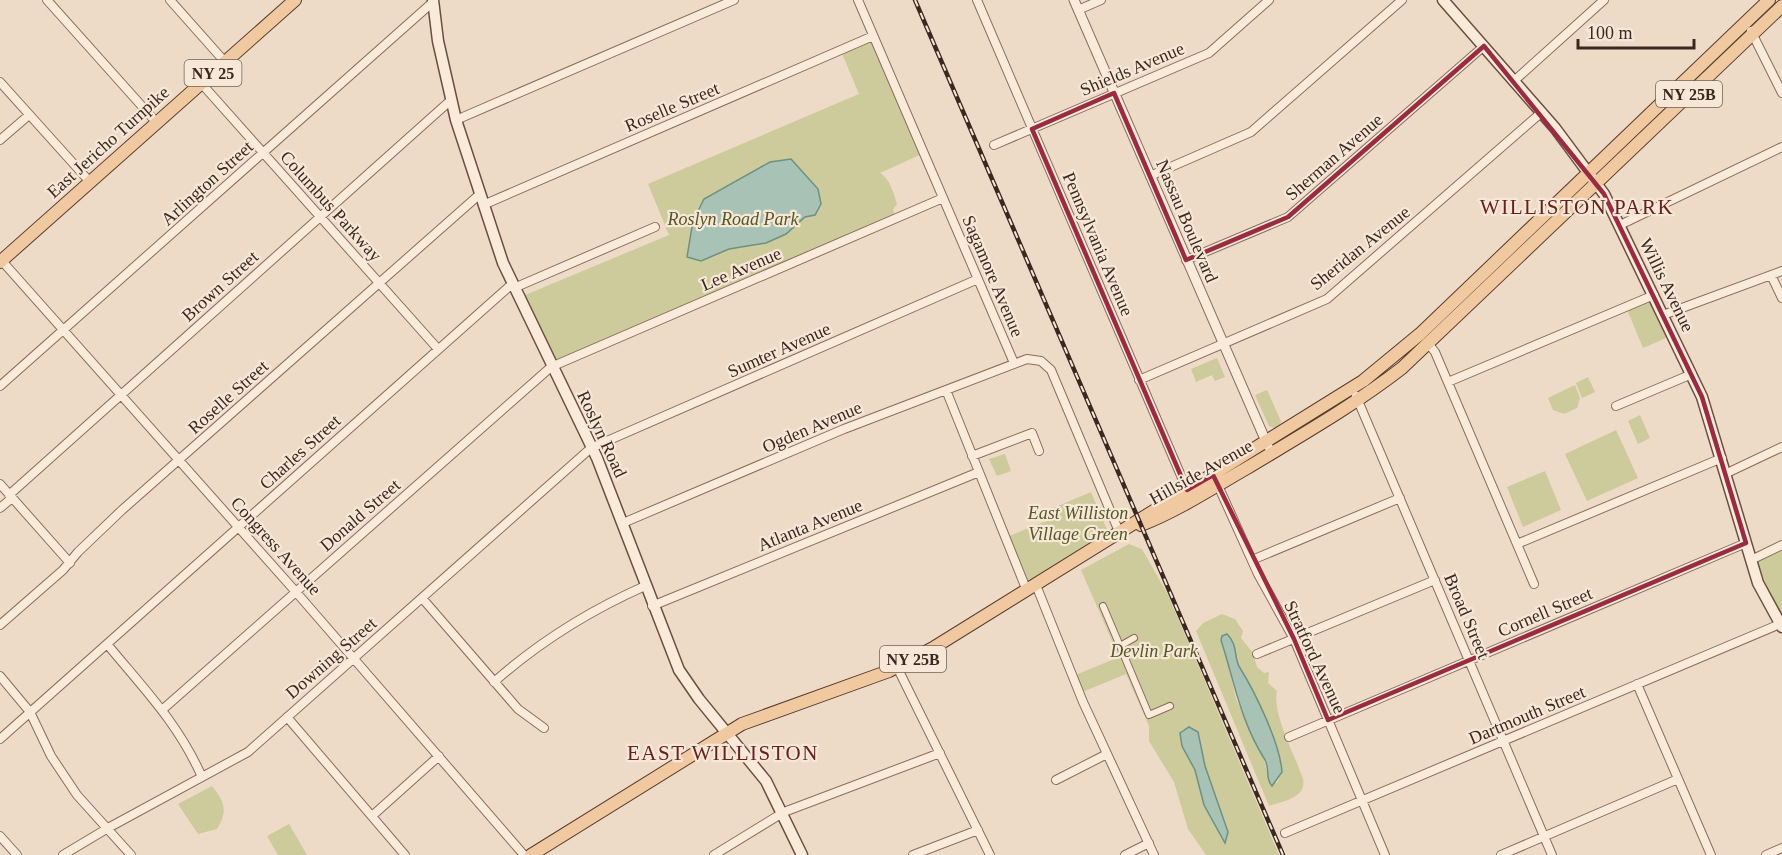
<svg xmlns="http://www.w3.org/2000/svg" width="1782" height="855" font-family="'Times New Roman',serif">
  <rect width="100%" height="100%" fill="#eedbc7"/>
  <path fill="#cdca9b" fill-rule="evenodd" d="M873 37 924 153 880 173C889 178 894 193 897 204L893 210 896 219 551 366 518 298 669 235 648 184 859 94 841 51Z
    M1654 295 1673 335 1643 348 1626 307Z
    M1217 358 1225 377 1215 381 1212 375 1196 382 1191 369Z
    M1588 377 1595 392 1582 398 1576 383Z
    M1575 385 1580 398 1577 408 1564 414 1553 410 1548 398Z
    M1267 390 1281 421 1280 425 1274 428 1269 426 1255 395Z
    M1640 415 1650 438 1638 444 1628 421Z
    M1616 430 1638 478 1587 501 1565 454Z
    M1005 454 1011 471 997 476 989 459Z
    M1545 471 1561 510 1523 527 1507 487Z
    M1091 492 1108 532 1026 585 1007 537 1056 517 1053 508Z
    M1129 544 1142 549 1168 595 1279 855H1206L1188 829 1174 782 1149 741V726L1126 674 1080 693 1073 676 1119 657 1081 570Z
    M1782 545V627L1752 560Z
    M1222 614 1235 619 1243 631 1241 638 1253 653 1257 667 1264 673 1269 672 1268 683 1277 691C1272 714 1295 755 1303 779 1307 798 1283 801 1269 806L1196 631 1203 623ZM1238 660V666L1275 741 1282 772 1277 783 1268 777 1264 760 1236 699 1228 663Z
    M212 786C225 802 228 811 217 829L198 834 178 804Z
    M289 824 307 855H278L267 836Z"/>
  <path fill="#a8c2b6" stroke="#6e9182" stroke-width="1.5" d="M791 159 818 189 821 204 815 215 805 217 786 234 766 243 729 249 701 261 687 257 693 221 704 199 770 162Z
    M1227 634C1239 646 1233 657 1240 668 1255 692 1280 743 1282 772L1272 786C1265 779 1270 769 1265 760 1240 720 1235 684 1221 640L1222 636Z
    M1189 727 1198 732 1205 766 1228 832 1225 843 1204 805 1195 770 1182 746 1180 733Z"/>
  <g fill="none" stroke-linecap="round" stroke-linejoin="round">
    <defs>
      <path id="pedestrian" d="M1103 606 1120 646
        M1134 638 1120 646 1149 715 1170 706"/>
      <path id="minor" d="M47 0 157 123
        M170 0 225 62
        M858 0 1014 363
        M977 0 1188 492
        M1078 10 1101 0
        M1751 31 1782 93
        M1514 81 1604 0
        M0 82 90 182
        M201 83 438 349
        M456 120 734 0
        M0 140 29 115
        M994 145 1209 53 1269 0
        M1150 176 1251 132 1402 0
        M483 205 873 36
        M1620 225 1782 147
        M1186 260 1288 217 1484 46
        M2 261 296 592 524 855
        M1771 275 1782 298
        M514 288 655 227
        M1663 315 1782 271
        M1427 342 1435 352 1534 584
        M1139 380 1327 299 1542 112
        M1448 382 1654 295
        M0 386 433 2
        M946 390 1027 591
        M1356 396 1552 855
        M1616 406 1692 374
        M972 456 1032 433 1039 451
        M1727 473 1782 447
        M1216 481 1258 574 1294 639 1385 855
        M0 484 70 563
        M9 495 451 100
        M0 508 12 498
        M623 523 844 429 1027 359 1041 361 1051 370 1120 534
        M1517 544 1722 458
        M1252 560 1400 498
        M1751 560 1782 545
        M1036 585 1083 702 1154 855
        M422 598 518 709 544 728
        M652 606 979 472
        M0 625 63 570 78 552 122 510 480 194
        M107 644C144 689 178 723 202 777
        M1257 654 1435 580
        M897 667 990 855
        M0 676 30 712 51 756 77 795 131 855
        M494 682C538 643 591 610 645 586
        M1637 684 1711 855
        M162 710 551 367 943 198
        M287 717 405 855
        M1289 737 1746 543
        M0 739 512 284
        M1056 780 1107 754
        M372 816 439 756
        M1285 833 1780 624
        M0 836 17 855
        M63 855 108 828 248 752 591 448 978 279
        M714 855 784 812 940 753
        M913 855 978 830
        M1125 855 1149 843
        M1501 855 1678 779
        M1766 855 1782 848"/>
      <path id="tertiary" d="M1074 0 1268 446"/>
      <path id="secondary" d="M433 0 438 41 456 120 503 263 597 458 679 670 699 699 766 781 802 855
        M1443 0 1555 128 1604 194 1702 397 1758 583 1782 627"/>
      <path id="primary" d="M0 262 295 0
        M1141 525C1179 510 1212 488 1247 468 1300 436 1353 406 1402 368L1782 6
        M531 855 742 724 889 671 933 648 1363 381 1420 334 1769 0"/>
    </defs>
    <use href="#pedestrian" stroke="#8a6c5c" stroke-width="8"/>
    <use href="#minor" stroke="#8a6c5c" stroke-width="10"/>
    <use href="#tertiary" stroke="#8a6c5c" stroke-width="11"/>
    <use href="#secondary" stroke="#6c4e3f" stroke-width="13"/>
    <use href="#primary" stroke="#583c30" stroke-width="14"/>
    <use href="#pedestrian" stroke="#f9eada" stroke-width="6"/>
    <use href="#minor" stroke="#f9eada" stroke-width="8"/>
    <use href="#tertiary" stroke="#f9eada" stroke-width="9"/>
    <use href="#secondary" stroke="#f9eada" stroke-width="10"/>
    <use href="#primary" stroke="#f1c9a0" stroke-width="12"/>
    <defs>
      <path id="rail" d="M915 0 1283 855"/>
    </defs>
    <use href="#rail" stroke="#3b2820" stroke-width="4.5"/>
    <use href="#rail" stroke="#f6e7d7" stroke-width="2" stroke-dasharray="7" stroke-linecap="butt"/>
  </g>
  <path fill="none" stroke="#992c41" stroke-width="4.5" stroke-linejoin="round" d="M1484 46 1604 194 1702 397 1746 543 1328 720 1294 639 1213 475 1187 490 1032 129 1114 93 1186 260 1288 217Z"/>
  <g text-anchor="middle" dominant-baseline="central" stroke-width="4.5" stroke-linejoin="round" paint-order="stroke">
    <g fill="#f6e7d7" stroke="#736157" stroke-width="1.5">
      <rect x="184.5" y="60" width="57" height="26" rx="4.5"/>
      <rect x="1656" y="81" width="66" height="26" rx="4.5"/>
      <rect x="880" y="646" width="66" height="26" rx="4.5"/>
    </g>
    <g font-size="16" font-weight="bold" fill="#3b2820">
      <text x="213" y="73">NY 25</text>
      <text x="1689" y="94">NY 25B</text>
      <text x="913" y="659">NY 25B</text>
    </g>
    <g font-size="18" fill="#3b2820" stroke="#f6e7d7">
      <text transform="translate(1132 69) rotate(-23)">Shields Avenue</text>
      <text transform="translate(672 107) rotate(-23)">Roselle Street</text>
      <text transform="translate(108 142) rotate(-42)">East Jericho Turnpike</text>
      <text transform="translate(1334 157) rotate(-41)">Sherman Avenue</text>
      <text transform="translate(207 183) rotate(-42)">Arlington Street</text>
      <text transform="translate(331 206) rotate(48)">Columbus Parkway</text>
      <text transform="translate(1187 221) rotate(67)">Nassau Boulevard</text>
      <text transform="translate(1098 244) rotate(67)">Pennsylvania Avenue</text>
      <text transform="translate(1360 248) rotate(-39)">Sheridan Avenue</text>
      <text transform="translate(741 269) rotate(-23)">Lee Avenue</text>
      <text transform="translate(993 276) rotate(67)">Sagamore Avenue</text>
      <text transform="translate(1667 285) rotate(64)">Willis Avenue</text>
      <text transform="translate(220 286) rotate(-42)">Brown Street</text>
      <text transform="translate(779 350) rotate(-24)">Sumter Avenue</text>
      <text transform="translate(228 397) rotate(-42)">Roselle Street</text>
      <text transform="translate(812 427) rotate(-23)">Ogden Avenue</text>
      <text transform="translate(602 434) rotate(65)">Roslyn Road</text>
      <text transform="translate(300 452) rotate(-42)">Charles Street</text>
      <text transform="translate(1201 472) rotate(-29)">Hillside Avenue</text>
      <text transform="translate(360 515) rotate(-41)">Donald Street</text>
      <text transform="translate(810 525) rotate(-22)">Atlanta Avenue</text>
      <text transform="translate(276 546) rotate(48)">Congress Avenue</text>
      <text transform="translate(1545 612) rotate(-23)">Cornell Street</text>
      <text transform="translate(1467 616) rotate(67)">Broad Street</text>
      <text transform="translate(1315 657) rotate(65)">Stratford Avenue</text>
      <text transform="translate(331 658) rotate(-41)">Downing Street</text>
      <text transform="translate(1527 715) rotate(-23)">Dartmouth Street</text>
    </g>
    <g font-size="18" font-style="italic" fill="#545726" stroke="#f6e7d7">
      <text x="733" y="219">Roslyn Road Park</text>
      <text x="1078" y="513">East Williston<tspan x="1078" dy="21">Village Green</tspan></text>
      <text x="1154" y="651">Devlin Park</text>
    </g>
    <g font-size="21" letter-spacing="1.5" fill="#67211f" stroke="#f6e7d7">
      <text x="1577" y="207">WILLISTON PARK</text>
      <text x="723" y="753">EAST WILLISTON</text>
    </g>
  </g>
  <path d="M1578 39v9h116v-9" fill="none" stroke="#3b2820" stroke-width="3"/>
  <text x="1587" y="39" font-size="18" fill="#3b2820" stroke="#f6e7d7" stroke-width="4.5" paint-order="stroke">100 m</text>
</svg>
